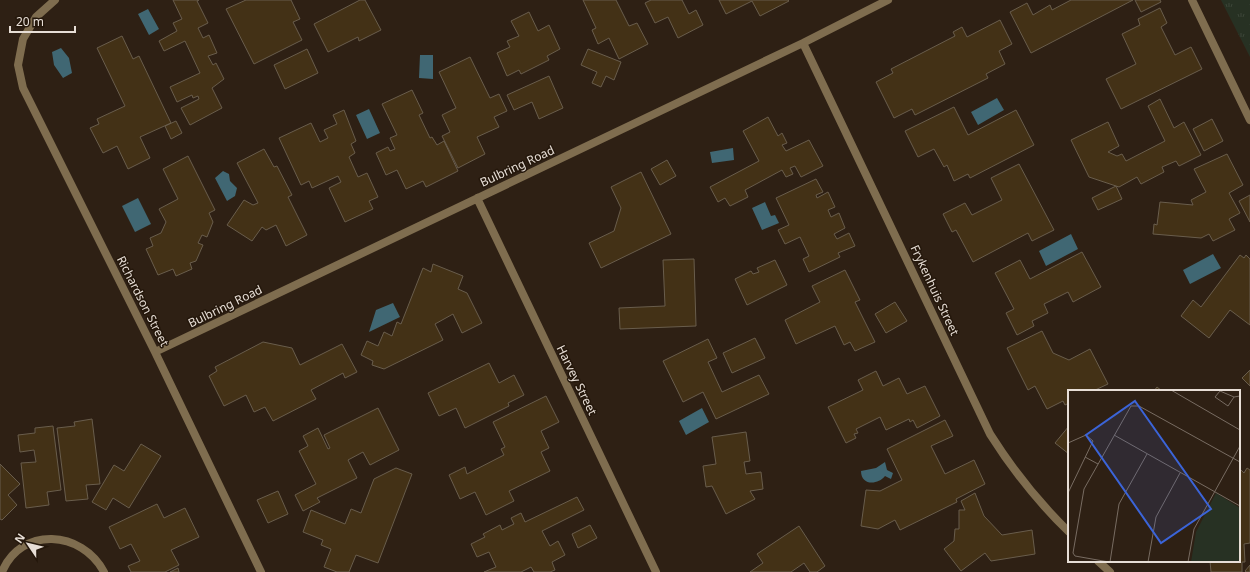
<svg xmlns="http://www.w3.org/2000/svg" width="1250" height="572" font-family="'Noto Sans',sans-serif">
  <defs>
    <pattern id="park-tufts" width="24" height="20" patternUnits="userSpaceOnUse"><rect width="24" height="20" fill="#273123"/><path d="M3 7l-1-3M5 7V3M7 7l1-3M15 17l-1-3M17 17v-4M19 17l1-3" fill="none" stroke="#3c4538"/></pattern>
  </defs>
  <rect width="100%" height="100%" fill="#2e2014"/>
  <path fill="url(#park-tufts)" d="M1221 0H1250V57Z"/>
  <path fill="#406773" d="M148 9 159 29 149 35 138 14Z
    M61 48 69 58 72 73 63 78 54 65 52 52Z
    M420 55H433V79L419 78Z
    M997 98 1004 110 978 125 971 112Z
    M369 109 380 133 367 139 356 115Z
    M733 148 734 160 712 163 710 152Z
    M223 171 229 174 230 181 237 188 235 196 227 201 215 178Z
    M138 198 151 224 135 232 122 206Z
    M765 202 771 216 775 215 779 223 762 230 752 208Z
    M1071 234 1078 249 1046 266 1039 251Z
    M1213 254 1221 268 1190 284 1183 270Z
    M393 303 400 317 369 332 376 310Z
    M702 408 709 422 686 435 679 421Z
    M885 462 887 470 893 473 891 479 885 476C878 485 861 486 861 471L876 468Z"/>
  <path fill="#433116" stroke="#695d4c" d="M173 0H199L197 1 208 23 198 28 203 38 209 35 217 53 208 56 213 65 216 63 224 79 212 88 222 108 190 125 181 108 199 99 198 96 193 98 192 95 177 102 170 87 200 73 185 41 164 51 159 41 177 31 173 23 182 19Z
    M246 0H291L300 19 293 22 302 40 254 64 226 9Z
    M360 0H365L381 30 359 41 358 37 328 52 314 24Z
    M583 0H616L629 26 637 23 648 44 619 59 609 38 598 44 592 30 596 28Z
    M651 0H682L689 14 696 10 703 25 678 38 668 17 655 23 645 3Z
    M719 0H788L789 1 760 16 752 1 726 14Z
    M1071 0H1133L1031 53 1010 12 1027 3 1033 15 1050 5 1052 10Z
    M1135 0H1160L1161 2 1141 12Z
    M1160 8 1167 23 1161 27 1175 55 1191 47 1202 69 1121 109 1106 79 1136 64 1122 34 1140 25 1138 19Z
    M529 12 538 31 549 25 560 49 547 56 549 60 521 74 519 70 507 76 497 53 510 47 507 41 519 36 511 21Z
    M1000 20 1012 44 999 51 1005 64 986 74 988 78 915 115 912 109 894 118 876 82 893 73 891 69 955 36 953 32 962 27 967 37Z
    M122 36 133 59 139 56 171 123 140 137 150 158 128 169 117 146 103 153 90 128 99 124 97 119 125 106 97 48Z
    M307 49 318 73 285 89 274 65Z
    M588 49 621 62 614 80 606 76 601 87 592 83 597 72 581 65Z
    M470 57 490 98 499 94 507 111 494 117 499 127 477 137 485 154 458 168 442 136 450 132 442 115 456 108 439 72Z
    M549 76 563 108 539 119 532 102 514 110 507 95Z
    M412 90 423 113 419 115 430 138 432 137 437 145 444 141 458 171 426 187 423 181 406 189 397 170 386 175 376 153 388 147 390 151 395 149 390 138 397 135 382 104Z
    M1160 99 1174 128 1184 122 1201 155 1179 166 1176 161 1162 167 1164 172 1141 184 1137 177 1119 187 1089 177 1071 140 1108 122 1119 146 1108 152 1117 156 1122 154 1126 161 1165 141 1148 106Z
    M954 107 968 135 1016 110 1034 145 970 178 968 174 954 181 947 165 944 167 934 149 918 157 905 131Z
    M344 110 356 141 351 144 355 153 349 157 358 177 367 173 378 197 369 201 373 209 345 222 329 188 341 182 338 176 312 188 309 181 301 185 279 138 311 123 320 142 328 138 324 130 337 124 333 115Z
    M768 117 778 136 782 133 787 143 782 145 786 151 809 140 823 166 801 177 795 166 790 168 793 174 786 177 782 170 745 190 748 197 730 206 725 198 718 202 710 187 759 161 743 131Z
    M1212 119 1223 141 1204 151 1193 129Z
    M176 121 182 133 171 139 165 126Z
    M264 149 274 167 277 166 292 195 288 197 307 235 286 246 276 225 266 230 262 227 252 241 227 225 244 200 253 205 258 203 237 163Z
    M1227 154 1243 185 1229 193 1240 213 1229 219 1235 230 1213 241 1209 234 1201 238 1153 234 1154 224 1157 225 1160 202 1193 205 1191 200 1206 192 1194 169Z
    M188 156 215 210 209 213 213 222 207 237 202 235 198 243 203 245 196 261 190 263 192 269 176 276 173 269 158 275 146 249 153 246 150 238 161 233 166 222 159 209 178 199 163 169Z
    M667 160 676 176 660 185 651 169Z
    M1019 164 1054 230 1032 241 1028 233 973 262 956 230 952 232 943 214 965 203 972 215 1002 200 991 178Z
    M641 172 671 234 601 268 589 243 614 231 621 208 611 187Z
    M816 179 823 192 816 195 817 198 828 192 835 207 828 210 831 217 839 213 845 228 834 234 837 239 849 233 855 246 838 253 840 257 809 272 803 259 809 256 800 237 785 244 778 230 789 225 776 198Z
    M1116 186 1122 199 1098 210 1092 198Z
    M1250 195V222L1239 201Z
    M1082 252 1101 287 1073 302 1068 292 1044 304 1048 313 1032 321 1034 326 1017 335 1006 313 1014 309 995 273 1020 260 1030 279Z
    M1240 255 1244 258 1246 255 1250 259V325L1230 310 1209 338 1181 316 1193 300 1201 307Z
    M694 259 696 326 620 329 619 308 665 306 663 260Z
    M775 260 787 285 747 305 735 279 751 271 753 274 759 272 757 268Z
    M433 264 463 276 458 289 467 293 482 323 462 333 453 314 435 324 443 340 384 369 372 365 373 361 361 355 367 341 378 346 384 332 392 336 397 322 401 324 423 268 431 272Z
    M845 270 860 300 855 302 875 342 855 351 850 342 844 345 835 326 796 344 785 320 820 302 812 286Z
    M895 302 907 321 886 333 875 314Z
    M1042 331 1053 353 1069 360 1090 349 1108 384 1093 391H1069V403L1065 405 1063 401 1047 409 1035 386 1028 390 1007 348Z
    M755 338 765 358 732 373 723 353Z
    M708 339 717 358 708 362 722 392 759 375 769 394 716 419 703 392 683 402 663 361Z
    M263 342 292 348 300 365 342 344 357 372 345 378 343 373 311 390 316 399 273 421 265 407 254 412 246 395 224 406 209 376 217 371 215 367Z
    M489 363 499 383 514 375 524 395 508 403 509 406 465 428 456 408 439 416 428 393Z
    M1250 370V386L1242 378Z
    M876 371 883 386 899 378 907 394 925 386 940 416 917 428 913 420 910 422 909 419 886 430 880 417 856 429 858 433 854 434 856 438 846 443 828 407 863 390 858 380Z
    M1157 387 1162 391H1154Z
    M546 396 559 422 541 431 549 448 541 452 550 471 509 491 514 501 486 515 475 492 460 499 449 475 465 467 467 474 504 455 501 449 505 447 493 422Z
    M378 408 399 450 370 465 363 452 348 460 357 478 317 498 320 502 303 511 295 495 316 484 299 451 308 446 303 436 318 428 328 449 330 448 324 435Z
    M92 419 100 484 86 485 88 499 66 501 57 428 75 426 74 422Z
    M945 420 953 436 931 446 945 474 974 460 985 484 956 499 957 502 900 530 895 520 878 529 861 526 866 490 880 491 902 480 887 449Z
    M53 426 61 490 47 492 49 505 26 508 21 463 36 462 34 450 20 452 18 435 35 433V428Z
    M1069 426V454L1055 443Z
    M746 432 750 461 744 462 746 474 761 472 763 489 750 491 755 499 726 514 712 486 706 487 703 466 716 464 712 437Z
    M141 444 161 456 129 508 113 498 106 510 92 502 114 465 124 471Z
    M0 464 20 484 8 495 17 505 2 520 0 519Z
    M396 468 412 474 378 563 356 555 349 572H337L324 567 331 549 321 545 323 540 303 532 311 510 345 524 351 509 361 513 374 479Z
    M1247 468 1250 470V543L1244 544 1245 562H1242V572H1211L1210 561H1239V471L1240 469 1244 473Z
    M278 491 288 514 268 523 257 500Z
    M975 493 984 516 1002 535 1032 530 1035 554 991 561 985 553 961 571 944 549 954 541 955 529H959V510H965L961 501Z
    M577 497 584 510 542 531 550 546 558 541 565 555 552 562 555 570 550 572H534L531 567 521 572H484L496 567 489 552 477 557 471 544 485 537 483 534 500 525 502 530 514 524 511 518 521 513 525 522Z
    M157 504 164 518 185 508 199 537 171 550 179 565 165 572H131L128 566 140 561 131 544 120 549 109 527Z
    M590 525 597 538 578 548 572 534Z
    M799 526 825 566 817 572H810L804 563 791 572H750L763 563 757 554Z
    M1250 565V572H1246L1245 571Z
    M178 568 179 572H170Z"/>
  <g fill="none" stroke-linecap="round" stroke-linejoin="round">
    <path stroke="#7f6d4f" stroke-width="8" d="M55 0 36 17 23 39 18 65 23 88 155 352 261 572
      M1192 0 1250 120
      M803 43 990 434C1014 472 1037 501 1069 532
      M477 198 656 572
      M155 352 803 43 888 0
      M1098 561 1110 572
      M2 572C21 526 82 530 104 572"/>
  </g>
  <g text-anchor="middle" dominant-baseline="central" stroke-width="3" stroke-linejoin="round" paint-order="stroke">
    <g font-size="12" fill="#e7ded6" stroke="#24170b">
      <text transform="translate(517 166) rotate(-25)">Bulbring Road</text>
      <text transform="translate(935 290) rotate(65)">Frykenhuis Street</text>
      <text transform="translate(143 301) rotate(63)">Richardson Street</text>
      <text transform="translate(225 306) rotate(-26)">Bulbring Road</text>
      <text transform="translate(577 380) rotate(64)">Harvey Street</text>
    </g>
  </g>
  <g transform="translate(1068 390)">
    <rect width="172" height="172" fill="#2e2014"/>
    <path d="M148 103 172 118V172H123L128 142Z" fill="#273123"/>
    <path fill="none" stroke="#786c62" stroke-width="1" d="M103 0 172 40M166 7 160 16 147 7 152 1 166 7 172 6M46 45 172 116M0 53 18 45 25 51 0 103M17 67 30 74M41 172 7 166 5 163 16 99 63 16H71L172 72M42 172 51 114 79 64M80 172 88 127 112 83M120 172 126 139 172 56"/>
    <path fill="#3b64d8" fill-opacity="0.15" stroke="#3b64d8" stroke-width="2" d="M67 11 143 119 93 153 18 45Z"/>
    <rect width="172" height="172" fill="none" stroke="#e7ded6" stroke-width="2"/>
  </g>
  <g transform="translate(28 544) rotate(305)" stroke="#24170b" stroke-width="3" paint-order="stroke">
  <path d="M0-3L7 15L0 10L-7 15Z" fill="#e7ded6"/>
  <text y="-6" font-size="11" font-weight="bold" text-anchor="middle" fill="#e7ded6">N</text>
  </g>
  <path d="M10 26v6h65v-6" fill="none" stroke="#e7ded6" stroke-width="2"/>
  <text x="16" y="26" font-size="12" fill="#e7ded6" stroke="#24170b" stroke-width="3" paint-order="stroke">20 m</text>
</svg>
